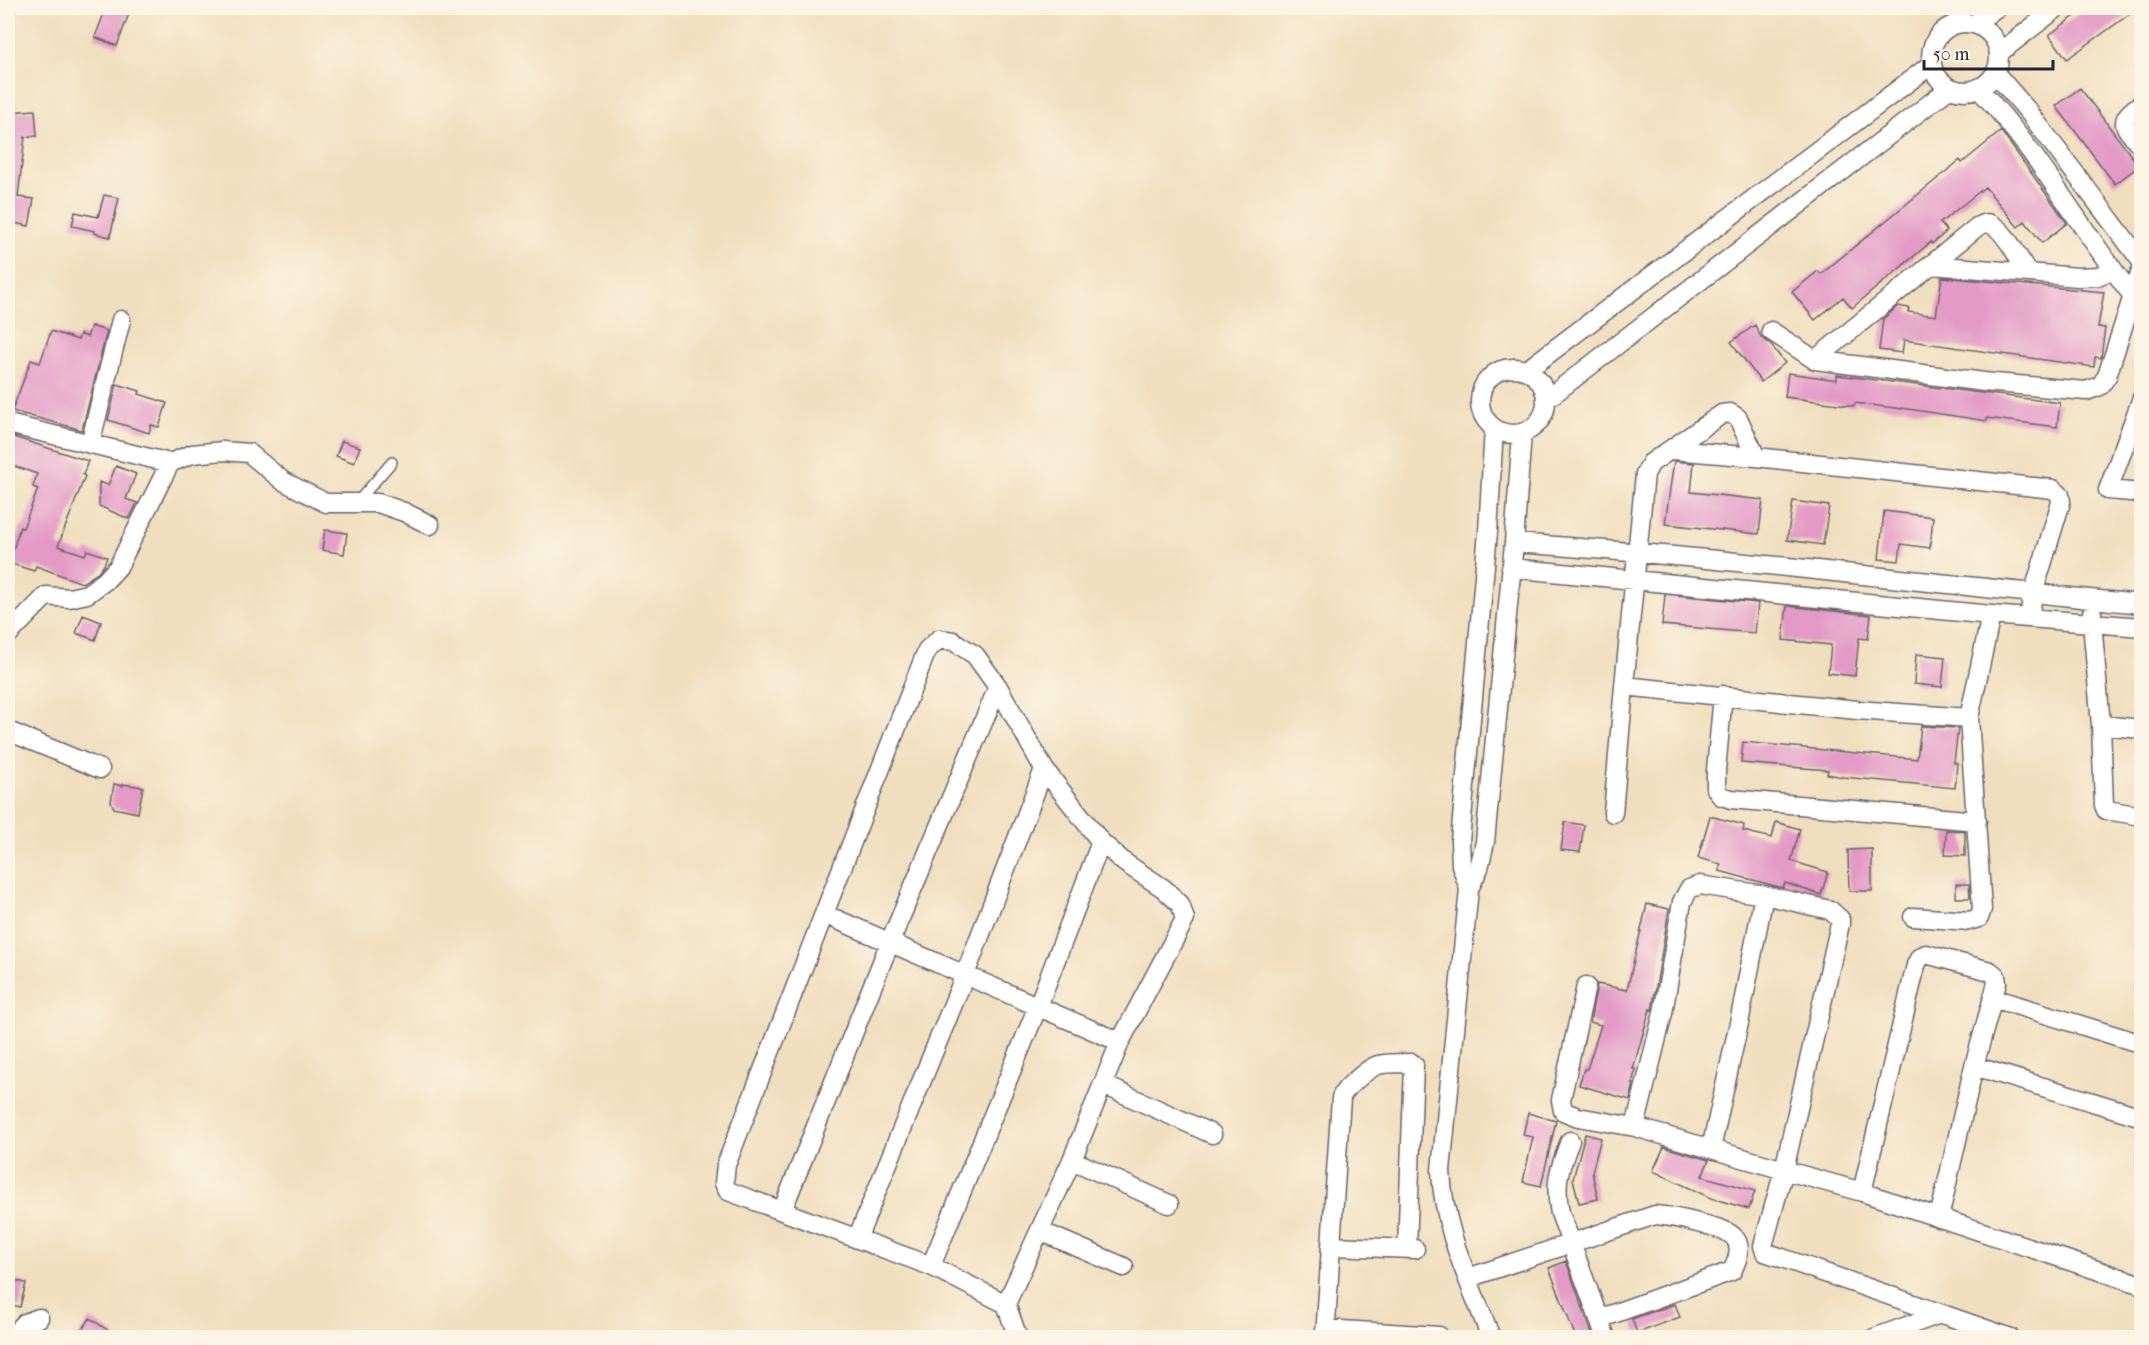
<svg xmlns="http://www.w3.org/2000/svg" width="2149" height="1345" font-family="'IM FELL French Canon',serif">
  <rect width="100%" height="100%" fill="#fcf5e5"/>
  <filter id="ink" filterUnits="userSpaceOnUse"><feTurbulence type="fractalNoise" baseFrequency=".0167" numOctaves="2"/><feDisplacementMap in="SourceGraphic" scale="12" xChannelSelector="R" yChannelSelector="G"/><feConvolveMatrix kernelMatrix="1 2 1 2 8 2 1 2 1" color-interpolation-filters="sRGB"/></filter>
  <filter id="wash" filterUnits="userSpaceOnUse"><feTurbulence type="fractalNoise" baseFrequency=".008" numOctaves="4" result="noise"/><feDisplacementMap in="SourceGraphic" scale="24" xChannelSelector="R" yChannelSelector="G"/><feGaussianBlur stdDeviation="1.35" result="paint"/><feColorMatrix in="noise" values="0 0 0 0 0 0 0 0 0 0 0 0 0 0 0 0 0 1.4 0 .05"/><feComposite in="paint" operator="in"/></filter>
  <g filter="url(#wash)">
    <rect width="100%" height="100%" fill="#f0dfbe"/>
    <g id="blocks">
      <path fill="#e39bc6" d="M106 8H131L117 46 95 37Z
        M2086 8H2138L2067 59 2049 35Z
        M2080 88 2139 166 2115 184 2056 106Z
        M35 110 37 136 25 137 18 197 34 199 29 226 8 222V147L13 148 10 112Z
        M2001 131 2067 223 2042 243 2025 221 2018 227 1985 187 1940 223 1947 231 1932 244 1931 242 1852 308 1843 297 1815 320 1792 292 1818 271 1821 274 1960 160 1962 163Z
        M104 195 119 198 110 237 94 233 95 231 72 226 75 212 98 217Z
        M1942 277 2104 292 2098 327 2105 328 2101 358 2095 357 2094 367 1904 340 1902 353 1879 350 1883 319 1898 306 1909 308 1908 312 1936 316Z
        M1755 325 1761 337 1770 344 1785 363 1761 382 1731 342Z
        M91 326 107 331 82 430 12 411 31 360 40 363 51 331 78 340 80 334 87 337Z
        M1788 373 1837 380V375L2060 403 2057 427 1987 418V421L1902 408V409L1855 403 1854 406 1785 397Z
        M117 384 140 391 139 394 167 403 159 427 151 425 149 433 108 420Z
        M8 435 88 461 83 475 85 476 58 546 85 555 87 550 107 557 104 565 98 573 82 583 36 566 34 571 9 563 20 527 23 528 38 489 33 487 37 474 8 464Z
        M342 441 360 447 354 463 336 456Z
        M1674 461 1694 463 1691 492 1763 500 1759 534 1665 524Z
        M116 466 136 474 126 499 137 503 129 519 99 506V482L108 485Z
        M1793 501 1829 506 1823 545 1787 540Z
        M1884 511 1933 517 1930 548 1901 544 1899 561 1879 559Z
        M325 530 347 533 344 554 322 550Z
        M1665 594 1758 603 1755 633 1662 625Z
        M1787 606 1871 615 1868 639 1859 638 1855 676 1828 673 1831 645 1783 640Z
        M83 615 101 622 95 640 76 633Z
        M1916 654 1945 657 1942 687 1914 684Z
        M1921 726 1958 728 1954 763H1957L1955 788 1843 777 1827 774 1828 770 1741 763 1743 742 1917 759Z
        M114 784 123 786V784L143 787 138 813 114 808 111 802Z
        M1710 816 1744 825 1743 831 1772 838 1776 822 1800 829 1791 861 1828 872 1821 895 1785 883 1783 888 1719 871 1721 864 1698 858Z
        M1565 822 1584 825 1580 852 1561 850Z
        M1946 830 1965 831V856L1945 855Z
        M1872 849V891H1849L1848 850Z
        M1956 884H1969L1970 898H1956Z
        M1647 904 1669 909 1652 1010 1650 1009 1633 1069H1636L1632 1083 1634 1084 1630 1100 1579 1085 1584 1069H1587L1601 1025 1590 1022 1597 984 1627 990Z
        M1528 1113 1556 1121 1541 1186 1523 1182 1533 1137 1523 1135Z
        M1585 1134 1601 1138 1592 1172 1598 1199 1579 1203 1573 1179Z
        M1664 1147 1709 1160 1702 1176 1755 1191 1749 1209 1711 1198 1653 1171Z
        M1566 1261 1588 1323 1594 1338H1576L1549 1268Z
        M8 1279 26 1283 20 1307 8 1304Z
        M1675 1304 1680 1317 1637 1333 1632 1319Z
        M90 1318 119 1338H77Z"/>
    </g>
  </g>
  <g filter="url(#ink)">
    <use href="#blocks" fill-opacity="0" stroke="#6a6469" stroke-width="1.5"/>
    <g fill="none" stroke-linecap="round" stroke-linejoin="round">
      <defs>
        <path id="service" d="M358 501 392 462"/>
        <path id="minor" d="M1931 57a34 34 0 1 1 68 0a34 34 0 1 1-68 0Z
          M1974 24 1996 8
          M1999 53 2057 8
          M1995 73 2028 111 2142 262
          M1978 88C2038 151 2080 229 2133 296
          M2142 103C2115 122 2124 126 2142 147
          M1931 265 2078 277 2098 276 2113 270
          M1771 331 1815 360 1977 227C1981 225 1985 222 1990 224 2004 228 2020 261 2028 273
          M1815 360 1984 382 2086 391 2100 386 2107 376 2142 268
          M1480 401a33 33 0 1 1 66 0a33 33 0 1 1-66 0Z
          M1527 370 1932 64
          M2142 398 2108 490 2142 493
          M1547 399 1950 88
          M8 424 170 463 192 454 223 451 249 453 283 481 326 503H378L404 512 430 525
          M90 444 121 320
          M1672 450 1756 457
          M1514 543C1723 557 1932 584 2142 604
          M1511 568 1991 615 2142 627
          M2092 613V622L2101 725 2104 805 2106 810 2142 816
          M8 635 46 596 69 598 87 594 105 581 118 567 170 463
          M1723 695 1716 770V789L1721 796 1731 799 1977 821
          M1969 718 1991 615
          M2101 725 2142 729
          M8 731 100 769
          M1613 813 1624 686
          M1469 889 1461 865 1460 841 1488 532 1494 428
          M824 914 1120 1042
          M1913 917 1969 921 1979 918 1982 909 1969 718 1857 710 1624 686 1645 474 1651 463 1722 414 1730 413 1738 418 1756 457 2053 489 2060 495 2061 502 2033 594 2029 618
          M1586 986 1561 1100 1563 1111 1578 1117 1635 1127 1784 1170 1763 1246 1765 1252 2011 1338
          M1993 998 2142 1044
          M1974 1066 2142 1117
          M1104 1085 1212 1134
          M1635 1127 1663 1013 1682 902 1689 889 1700 885 1764 895
          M1570 1141C1559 1170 1554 1182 1560 1213L1606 1338
          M1711 1149 1739 1023 1764 895 1830 910 1840 919V924L1784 1170 1862 1192 2142 1285
          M1072 1160 1169 1204
          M1862 1192 1916 965 1920 957 1926 954 1990 971 1996 976 1997 983 1974 1066 1939 1218
          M782 1211 890 942 998 687
          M1040 1231 1124 1267
          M857 1239 965 975 1044 769
          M1407 1248 1414 1065 1412 1063C1383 1064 1379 1059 1356 1080 1349 1086 1344 1090 1341 1098L1331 1246 1415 1249
          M931 1266 1038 1006 1101 842
          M1468 1278 1655 1215C1670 1216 1683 1219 1698 1223 1727 1230 1751 1235 1732 1271L1599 1319
          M1006 1304 1072 1160 1120 1042 1185 919 1180 904 1163 888 1125 863 1101 842 1044 769 998 687 975 655 953 641 939 639 927 650 726 1165 724 1183 728 1191 931 1266 1006 1304 1018 1338
          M1325 1329 1439 1336
          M10 1338 25 1323 39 1318
          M1325 1338 1331 1246
          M1491 1338C1470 1282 1443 1230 1441 1170L1469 889 1479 868 1485 842 1514 543 1522 433
          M1874 1338 1940 1314"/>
      </defs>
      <use href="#service" stroke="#6a6469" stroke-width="12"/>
      <use href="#minor" stroke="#6a6469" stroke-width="21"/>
      <use href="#service" stroke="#fff" stroke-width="9"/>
      <use href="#minor" stroke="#fff" stroke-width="18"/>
    </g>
  </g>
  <rect width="2149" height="1345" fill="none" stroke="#fcf5e5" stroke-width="30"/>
  <path d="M1924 60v9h129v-9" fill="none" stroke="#22223b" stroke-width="3"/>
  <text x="1933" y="60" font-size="18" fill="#22223b" stroke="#fcf5e5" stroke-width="4.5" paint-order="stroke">50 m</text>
</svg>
